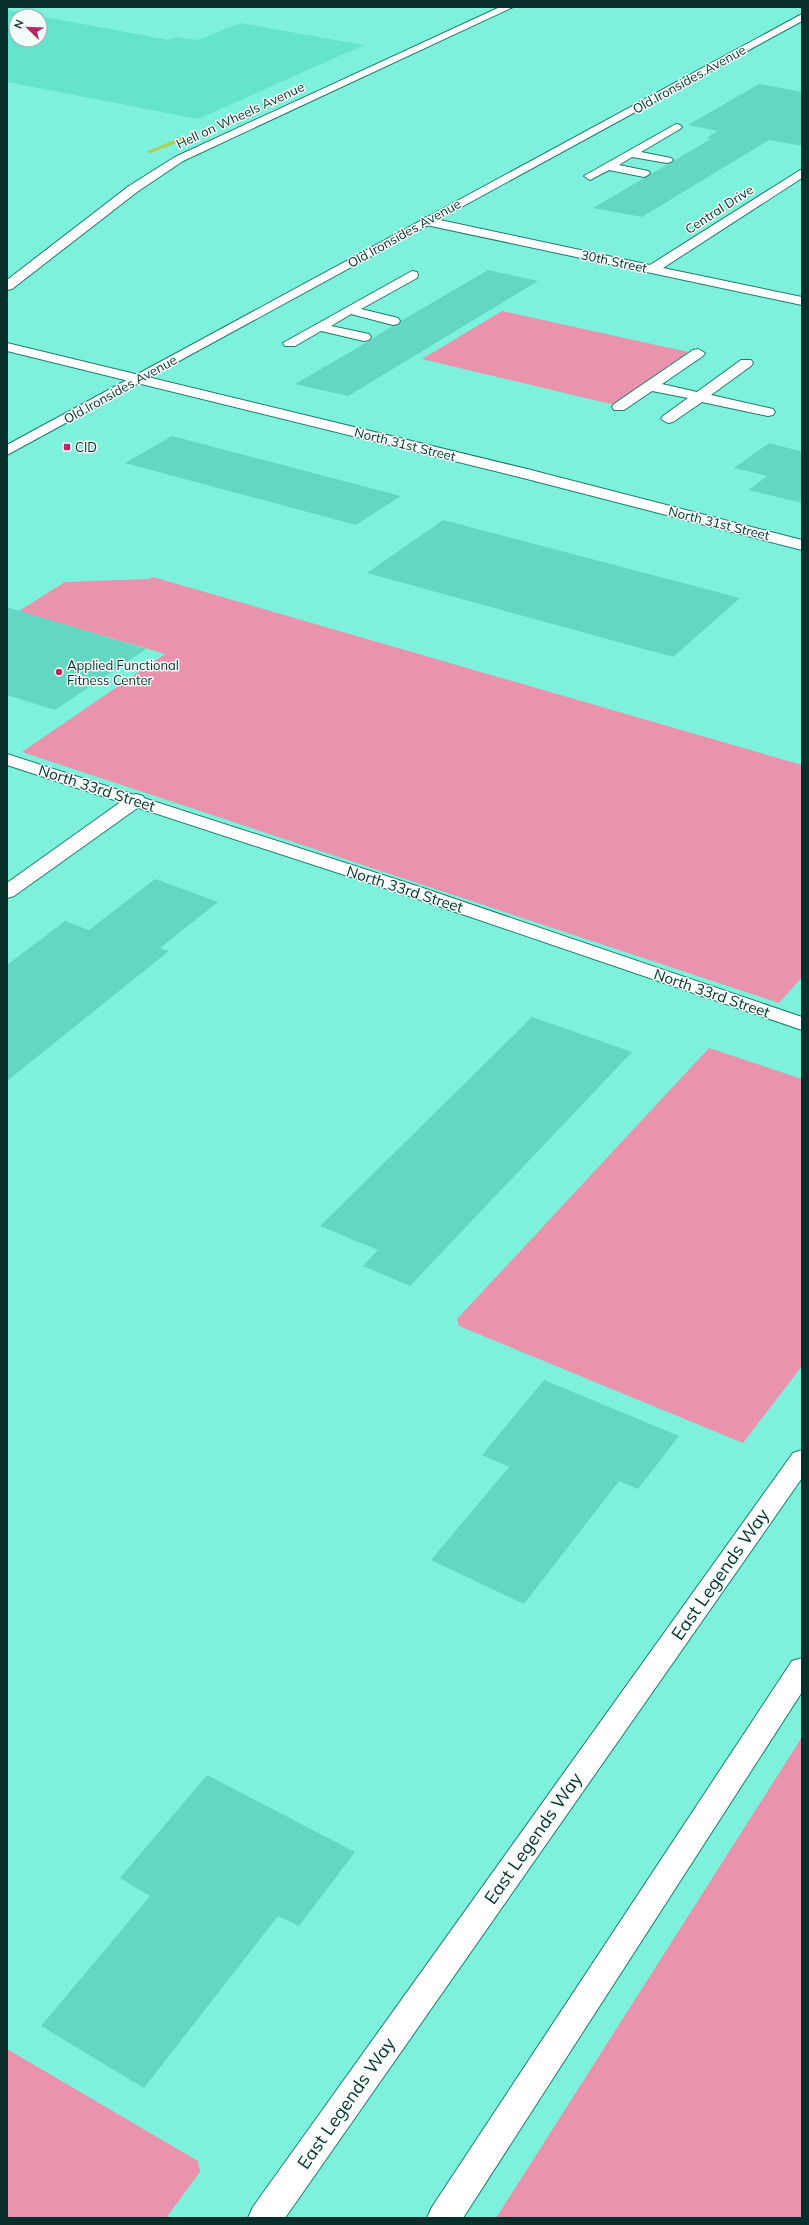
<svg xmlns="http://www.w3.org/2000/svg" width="809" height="2225" font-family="Mulish,sans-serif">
  <rect width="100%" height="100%" fill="#7ef1dc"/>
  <path fill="#65e3cd" d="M7 10 40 16H16V40H40V16L168 40 176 37 198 40 240 23 364 45 198 119 7 82Z"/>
  <path fill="#ea93ad" d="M502 311 688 352 615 405 422 359Z
    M153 577 802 765V977L779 1003 22 752 165 654 19 611 65 582 148 579Z
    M709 1048 802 1079V1366L743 1443 459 1326 457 1319Z
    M802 1737V2218H496Z
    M7 2049 198 2161 200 2172 166 2218H7Z"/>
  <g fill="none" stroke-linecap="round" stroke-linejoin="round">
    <path fill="#b2cd50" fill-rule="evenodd" d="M184 136 187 138 186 139 151 153 146 152Z"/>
  </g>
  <path fill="#63d7c2" d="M759 84 802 92V146L769 140 642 217 593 208 711 139 706 138 718 131 688 125Z
    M488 270 538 281 348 396 295 384 369 341 392 326 398 325 401 321Z
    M172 436 401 496 356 525 125 463Z
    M769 443 800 451 802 449V503L749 490 767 476 734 468Z
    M443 520 740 598 673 657 367 573Z
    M7 607 146 649 55 710 7 695Z
    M155 879 218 902 160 948 169 951 7 1081V965L65 921 89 930Z
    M532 1017 632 1052 410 1286 363 1266 378 1250 320 1226Z
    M544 1380 679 1436 638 1489 619 1481 524 1604 431 1560 509 1467 482 1455Z
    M207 1775 355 1852 299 1926 278 1916 144 2088 41 2026 150 1896 120 1878Z"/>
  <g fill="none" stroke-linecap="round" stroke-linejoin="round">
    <defs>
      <path id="pedestrian" d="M676 124 680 125 682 127 680 129 641 152 671 158 673 160 671 162 667 163 632 157 619 165 648 171 650 173 648 175 644 177 609 170 590 180 584 176Z
        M412 271 417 272 418 275 417 278 361 309 398 318 400 321 398 324 393 325 351 314 331 326 369 334 371 337 369 340 364 341 321 331 295 346H285L283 343Z
        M698 349 705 353 703 356 662 384 697 392 741 360H751L753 363 751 366 711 395 773 409 775 412 773 415 768 416 702 402 673 422 668 423 661 419 663 416 688 398 652 391 624 410H614L612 407 614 404 693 350Z
        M136 794 143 796 145 800 143 804 14 896 7 898V883L129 796Z"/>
      <path id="minor" d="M802 169V178L663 268 802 297V305L426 225 420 221 426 217 650 265Z
        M7 343 527 469 802 540V550L523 478 7 351Z
        M7 754 420 887 802 1017V1030L406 895 7 765Z"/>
      <path id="tertiary" d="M500 7H513L183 161 137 192 12 289 7 290V280L129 186 175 157Z
        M802 14V21L7 455V445Z
        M802 1450V1478L285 2218H248L253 2207 793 1453Z
        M802 1658V1692L463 2218H427L432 2207 792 1661Z"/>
    </defs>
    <use href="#pedestrian" stroke="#1d7c6e" stroke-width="2"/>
    <use href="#minor" stroke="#1d7c6e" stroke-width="2"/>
    <use href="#tertiary" stroke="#1d7c6e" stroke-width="2"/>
    <use href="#pedestrian" fill="#fff" fill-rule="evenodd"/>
    <use href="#minor" fill="#fff" fill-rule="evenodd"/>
    <use href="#tertiary" fill="#fff" fill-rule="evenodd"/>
  </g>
  <g fill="#b52a65" stroke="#f3fdfa" stroke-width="1.5">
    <rect x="63" y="443" width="8" height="8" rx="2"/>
    <circle cx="59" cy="672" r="4"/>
  </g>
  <g text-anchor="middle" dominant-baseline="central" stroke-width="3" stroke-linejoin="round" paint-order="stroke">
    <g font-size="13" fill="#082f29" stroke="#f3fdfa">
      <text transform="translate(689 79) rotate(-29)">Old Ironsides Avenue</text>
      <text transform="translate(240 115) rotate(-25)">Hell on Wheels Avenue</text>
      <text transform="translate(719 209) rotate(-33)">Central Drive</text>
      <text transform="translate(404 233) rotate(-29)">Old Ironsides Avenue</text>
      <text transform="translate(614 261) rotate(12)">30th Street</text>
      <text transform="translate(120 389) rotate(-29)">Old Ironsides Avenue</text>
      <text transform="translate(405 444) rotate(14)">North 31st Street</text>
      <text transform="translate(719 523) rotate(14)">North 31st Street</text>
    </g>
    <g font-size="13" fill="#082f29" stroke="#f3fdfa" text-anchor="start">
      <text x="75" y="447">CID</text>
      <text x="67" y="665">Applied Functional<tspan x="67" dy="15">Fitness Center</tspan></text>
    </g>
    <g font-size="15" fill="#082f29" stroke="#f3fdfa">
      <text transform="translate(97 788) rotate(18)">North 33rd Street</text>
      <text transform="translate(405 889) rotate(18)">North 33rd Street</text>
      <text transform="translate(712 993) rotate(19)">North 33rd Street</text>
    </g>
    <g font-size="18" fill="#082f29" stroke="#f3fdfa">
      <text transform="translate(720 1574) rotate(-55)">East Legends Way</text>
      <text transform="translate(533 1838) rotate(-55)">East Legends Way</text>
      <text transform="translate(346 2103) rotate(-55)">East Legends Way</text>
    </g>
  </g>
  <rect width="809" height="2225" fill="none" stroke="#082f29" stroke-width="16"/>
  <g transform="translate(28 28) rotate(293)"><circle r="19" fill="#f3fdfa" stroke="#95aba6"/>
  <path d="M0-3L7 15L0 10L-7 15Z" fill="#b52a65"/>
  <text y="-6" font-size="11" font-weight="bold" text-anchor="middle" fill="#082f29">N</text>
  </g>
</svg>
